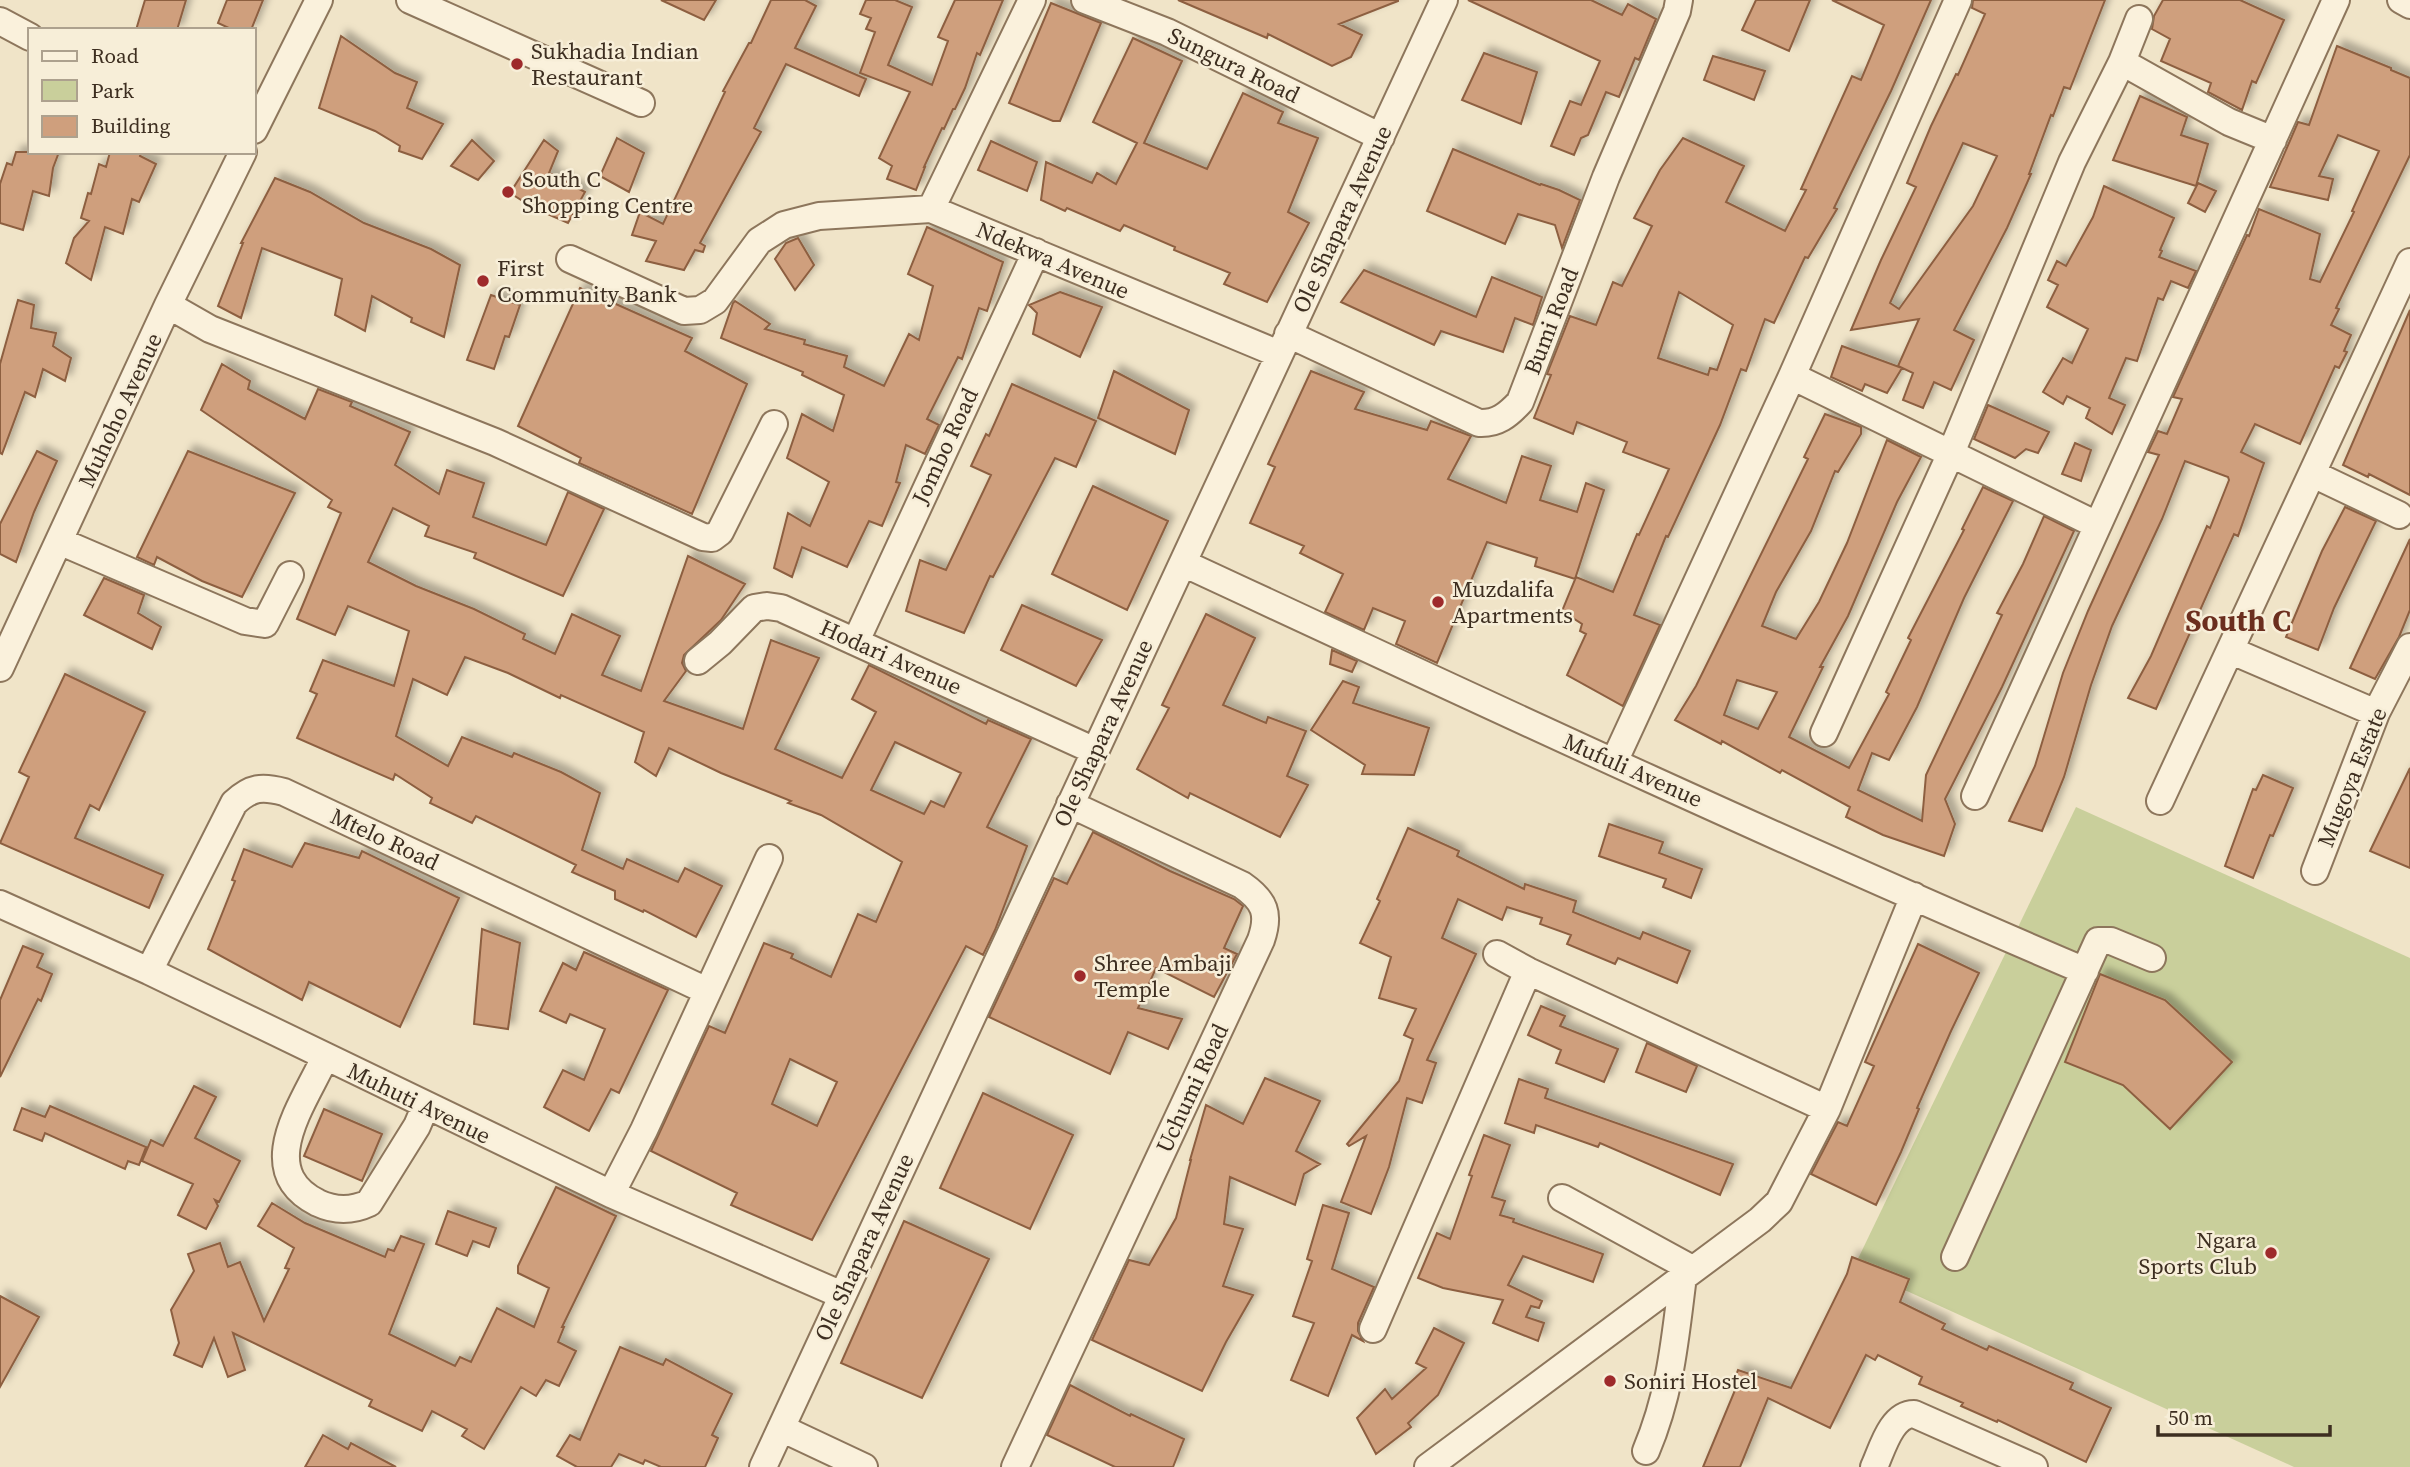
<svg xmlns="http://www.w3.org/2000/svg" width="2410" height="1467" font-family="'Source Serif 4',serif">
  <defs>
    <filter id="shadow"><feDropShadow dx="6" dy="-6" stdDeviation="3.5" flood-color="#0004"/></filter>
  </defs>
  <rect width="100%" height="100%" fill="#f0e4c8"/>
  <path fill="#c9cf9b" d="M2076 807 2410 958V1467H2294L1854 1267Z"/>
  <path fill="#cf9f7d" stroke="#8d5f41" stroke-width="2" fill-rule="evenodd" filter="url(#shadow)" d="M145 0H186L177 30H136Z
    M227 0H263L251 30H233L218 23Z
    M661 0H716L704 20Z
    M771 0H805L816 6 795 48 866 79 859 96 786 64 754 128 761 132 700 243 705 246 703 252 695 250 684 270 646 261 656 241 632 235 640 212 663 224 725 92 723 91 749 43H751Z
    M866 0H895L912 7 888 65 932 85 948 41 938 37 955 0H1003L980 55 977 53 965 88 955 109H953L944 129 942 128 924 167H925L916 190 887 179 892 166 879 158 910 92 860 73 875 32 866 29 871 18 860 14Z
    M1178 0H1398V1L1339 24 1362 35 1351 57 1332 66 1268 34 1267 38Z
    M1468 0H1591L1622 15 1628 4 1656 19 1639 60 1635 58 1619 97 1606 92 1588 135 1581 138 1574 155 1551 146 1570 101 1581 105 1600 61Z
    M1756 0H1810L1789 51 1742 30Z
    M1832 0H1931L1891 91 1834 208 1837 209 1808 258 1805 257 1774 323 1765 319 1746 371 1741 369 1720 425 1668 537 1666 536 1634 615 1660 625 1623 706 1567 675 1586 634 1580 631 1582 624 1562 611 1576 577 1613 592 1637 534 1639 535 1669 469 1623 452 1627 442 1577 422 1573 434 1534 418 1551 375 1547 374 1570 316 1596 325 1613 282 1622 286 1652 226 1634 218 1660 170 1683 138 1744 166 1726 202 1785 231 1806 190 1801 189 1852 76 1861 80 1884 25ZM1679 292 1733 325 1717 370 1710 368 1708 375 1658 358Z
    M1973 0H2105L2070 89 2064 87 2053 116 2051 115 2029 174H2031L2007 228 1954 330 1974 340 1951 390 1934 382 1923 408 1903 400 1913 373 1898 366 1919 319 1851 330 1881 260 1916 187 1907 183 1931 126 1956 74 1958 75 1985 14 1972 8ZM1963 143 1997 156 1973 206 1899 309 1890 303Z
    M2163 0H2240L2284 20 2256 83 2252 81 2242 110 2208 92 2211 83 2161 61 2170 39 2152 29 2154 16Z
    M1051 3 1101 23 1060 121H1053L1009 103Z
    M341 36 395 73 417 82 407 108 443 124 422 159 399 151 400 146 375 131 319 108Z
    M1133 38 1182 61 1144 143 1207 169 1243 93 1283 112 1278 123 1318 138 1288 212 1309 223 1267 302 1224 284 1230 273 1174 250 1175 247 1124 225 1120 231 1067 208 1065 211 1041 200 1046 162 1092 183 1097 173 1116 184 1137 143 1093 122Z
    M2337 46 2391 68V70L2410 78V155L2336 308 2339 309 2331 325 2351 335 2344 351 2347 352 2339 368 2335 366 2300 444 2255 424 2241 452 2264 463 2238 536 2234 534 2156 709 2128 698 2151 656 2207 526 2210 528 2229 480 2228 477 2185 461 2162 519 2112 626 2091 685 2064 777 2042 831 2009 821 2035 766 2063 673 2088 611 2159 455 2148 452 2158 431 2167 434 2182 399 2173 397 2247 235 2249 236 2259 209 2320 234 2310 279 2320 282 2354 212 2352 211 2379 151 2338 135 2319 176 2333 179 2328 200 2270 187 2298 122 2309 125Z
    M1484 53 1537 72 1521 124 1462 100Z
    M1713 56 1765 71 1754 100 1704 80Z
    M2140 96 2187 117 2181 135 2208 144 2196 186 2113 160Z
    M617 138 644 153 629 192 600 176Z
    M472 140 494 161 478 180 451 166Z
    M544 140 558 151 549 173 585 192 568 223 534 208 510 193Z
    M991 141 1037 162 1027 191 978 170Z
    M1453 149 1540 185 1541 184 1559 190 1580 200 1562 248 1555 225 1518 214 1505 244 1427 211Z
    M16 152H59L53 168 49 196 33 191 23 230 0 223V184L7 163 12 165Z
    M110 152H141L140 156 156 164 139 202 132 199 123 234 105 227 91 280 66 263 74 238 89 221 81 218 88 193 91 194 99 164 106 167Z
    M275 178 310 192 364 223 431 249 460 265 444 337 411 322 412 318 372 296 365 331 335 315 342 279 262 248 241 318 218 306 243 243H241Z
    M2198 183 2216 191 2205 212 2188 203Z
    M2104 186 2174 218 2160 250 2162 251 2159 257 2196 271 2188 288 2171 281 2163 300 2158 298 2137 361 2126 358 2109 398 2125 405 2112 434 2086 418 2090 408 2067 396 2063 404 2043 392 2063 358 2072 363 2088 329 2047 307 2058 285 2048 280 2057 261 2066 266 2093 217Z
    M927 227 1003 262 987 311 979 308 962 359 958 357 927 419 939 425 925 454 906 445 896 482 900 483 882 526 869 521 847 567 802 547 792 577 774 568 788 513 810 526 829 482 787 458 802 414 833 431 844 395 802 375 803 372 721 338 733 303 735 301 770 324 765 329 805 340 804 344 847 356 844 367 884 386 909 334 919 340 933 286 908 274Z
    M798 238 814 265 795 290 775 259 786 243Z
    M1364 270 1476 317 1492 277 1542 297 1533 325 1515 318 1503 352 1441 331 1434 345 1341 302Z
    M580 288 692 338 685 351 747 384 692 514 579 463 581 458 518 426Z
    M1060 292 1102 307 1080 357 1033 334 1037 313 1029 305Z
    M491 295 520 305 509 337 505 336 494 369 467 360Z
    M18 300 34 305 31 328 56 333 53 346 71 358 65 381 43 369 35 397 25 392 2 454 0 453V364Z
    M2410 310V495L2369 474 2368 477 2343 465Z
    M1842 346 1902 368 1887 393 1865 384 1862 391 1831 377Z
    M222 364 250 381 248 389 305 419 318 389 352 402 350 406 410 432 395 465 439 494 447 470 484 483 473 517 546 545 568 492 604 509 563 596 474 558 476 553 425 536 429 526 393 508 368 562 416 586 474 609 525 634 523 639 555 654 572 614 620 636 602 675 641 691 688 556 745 584 721 620 684 655 682 663 686 671 664 701 743 729 771 640 819 658 775 749 842 778 876 712 852 699 869 665 986 724 988 720 1031 739 987 827 1027 846 995 930 983 955 966 946 812 1240 731 1205 737 1193 651 1151 709 1026 725 1033 764 943 793 954 791 958 831 977 858 914 876 922 902 862 821 815 788 803 791 801 721 773 669 748 656 776 635 762 644 732 561 695 560 698 508 673 465 657 447 695 413 679 396 736 448 766 462 737 512 757 514 753 561 772 600 793 582 850 623 869 627 859 678 882 685 868 722 886 696 937 644 910 643 912 615 899V891L572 872 576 865 476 816 472 823 430 803 432 798 395 774 393 780 297 738 317 694 310 691 323 660 394 686 409 631 348 606 335 635 297 619 341 513 328 507 332 500 201 410ZM895 742 961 773 944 807 931 801 924 814 871 790ZM790 1059 837 1082 817 1126 772 1104Z
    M1114 371 1189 410 1175 454 1098 418Z
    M1311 371 1364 392 1355 409 1427 430 1431 421 1471 436 1448 479 1506 503 1522 456 1551 466 1540 500 1577 512 1586 483 1604 490 1575 579 1535 566 1537 558 1487 542 1437 663 1396 644 1405 621 1373 608 1364 630 1325 612 1343 574 1300 553 1304 546 1250 523 1275 467 1268 464Z
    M1012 384 1096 421 1076 467 1055 458 993 577 990 576 964 633 906 611 920 560 946 570 991 475 971 466 986 434 989 436Z
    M1988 405 2049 432 2038 453 2026 449 2015 458 1974 439Z
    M1825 414 1861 427V434L1838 472 1835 471 1811 531 1776 592 1762 626 1796 639 1819 602 1847 543 1887 440 1921 457 1897 502 1848 616 1820 667H1823L1789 737 1849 768 1889 694 1886 692 1911 640 1908 638 1964 530 1962 529 1983 487 2013 501 1964 598 1917 707 1889 760 1872 753 1858 790 1922 821 1926 775 2002 615 1997 613 2023 564 2044 516 2074 531 2002 687 1945 799 1955 824 1944 856 1883 835 1846 817 1850 807 1782 770 1780 773 1722 741 1721 744 1675 720 1696 686 1808 459 1804 457ZM1737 680 1777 692 1758 729 1724 715Z
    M2075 443 2091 450 2081 481 2062 474Z
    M37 451 57 461 34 512 16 562 0 554V524Z
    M188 451 295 493 242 597 202 581 157 557 154 565 137 557Z
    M1093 486 1168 521 1127 610 1052 574Z
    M2345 507 2376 521 2334 608 2318 650 2286 637 2322 551Z
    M2410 539V610L2399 637 2375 679 2350 668Z
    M104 578 144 595 138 613 161 627 152 649 84 615Z
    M1022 605 1102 640 1076 686 1001 650Z
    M1206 614 1255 638 1223 705 1266 723 1268 717 1306 731 1287 776 1308 785 1280 837 1190 793 1188 798 1137 769 1169 708 1162 705Z
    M1332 650 1357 661 1352 672 1330 664Z
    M65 674 145 712 99 810 90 805 75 838 163 875 149 908 0 843 29 777 19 772Z
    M1343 681 1359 687 1353 703 1429 728 1414 775 1362 774 1365 765 1311 730Z
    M2410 768V868L2370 851Z
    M2263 775 2293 788 2273 836 2270 835 2253 878 2225 866 2253 789 2256 790Z
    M1609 824 1663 842 1659 853 1702 869 1691 898 1663 887 1666 879 1599 856Z
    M1408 828 1459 851 1457 856 1524 889 1525 884 1576 901 1573 912 1640 939 1643 932 1690 951 1677 983 1618 958 1615 964 1567 944 1571 935 1540 924 1542 918 1507 907 1502 920 1458 899 1442 938 1476 954 1427 1060 1436 1063 1422 1103 1407 1098 1389 1167 1371 1214 1341 1202 1366 1136 1349 1146 1347 1144 1399 1081 1413 1039 1404 1035 1416 1009 1379 998 1391 957 1360 943 1380 901 1377 899Z
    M1093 832 1170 871 1234 899 1243 906 1224 948 1237 954 1214 997 1156 968 1138 1008 1182 1019 1168 1049 1128 1032 1110 1074 989 1017 1054 878 1067 884Z
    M305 843 359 858 362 851 459 898 400 1027 309 982 302 1000 208 949 235 881 232 880 244 849 292 867Z
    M482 929 520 943 508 1029 474 1024Z
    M1918 944 1979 973 1951 1031 1917 1108 1919 1109 1901 1152 1876 1205 1811 1174 1838 1122 1847 1126 1874 1066 1865 1062Z
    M23 946 43 954 37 967 52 974 41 1001 38 999 0 1077V1000Z
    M584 952 668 990 619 1093 611 1089 589 1131 544 1107 563 1070 584 1080 605 1029 570 1014 566 1023 540 1011 563 963 576 970Z
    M2100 974 2165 1000 2232 1062 2170 1129 2123 1085 2065 1062Z
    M1541 1006 1565 1016 1560 1026 1618 1049 1604 1082 1556 1063 1561 1050 1528 1035Z
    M1647 1043 1697 1066 1686 1092 1636 1072Z
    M1265 1078 1320 1101 1296 1151 1320 1164 1304 1174 1295 1205 1230 1177 1224 1224 1243 1229 1223 1286 1253 1295 1226 1342 1202 1391 1092 1340 1129 1260 1149 1265 1176 1218 1191 1160H1190L1206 1105 1243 1124Z
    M1519 1079 1548 1089 1545 1098 1733 1164 1720 1195 1600 1143 1598 1147 1536 1125 1534 1133 1505 1123Z
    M194 1086 216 1097 195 1138 240 1161 219 1202 215 1200 218 1206 206 1229 178 1215 193 1184 142 1161 151 1140 163 1146Z
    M983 1093 1073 1135 1030 1229 940 1188Z
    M50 1106 146 1147 139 1165 128 1161 125 1169 45 1133 42 1141 14 1130 22 1108 45 1117Z
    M324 1109 382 1134 362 1181 304 1156Z
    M1484 1135 1510 1145 1492 1197 1505 1201 1500 1215 1514 1219 1513 1222 1603 1254 1593 1282 1523 1256 1508 1285 1542 1301 1539 1308 1531 1306 1526 1317 1544 1323 1538 1341 1493 1323 1503 1300 1443 1288 1418 1278 1437 1233 1450 1239 1472 1176 1469 1175Z
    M556 1187 616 1216 562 1327H564L558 1342 576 1351 559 1386 546 1380 536 1396 521 1387 484 1449 462 1436 467 1429 432 1411 422 1431 369 1406 372 1400 233 1333 245 1370 228 1377 214 1338 202 1367 174 1355 179 1343 171 1310 194 1271 188 1254 220 1243 228 1267 240 1262 264 1321 289 1269 285 1268 294 1248 258 1226 272 1203 305 1223 385 1257 388 1249 394 1251 401 1236 424 1244 389 1334 455 1366 460 1357 471 1362 497 1308 534 1327 549 1288 518 1273V1266Z
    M1323 1205 1349 1213 1332 1269 1374 1287 1358 1323V1331L1363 1341 1352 1335 1328 1396 1291 1380 1314 1323 1293 1316 1312 1261 1307 1259Z
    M448 1211 496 1228 489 1247 473 1241 467 1256 436 1244Z
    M904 1221 989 1259 922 1398 841 1363Z
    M1852 1257 1909 1279 1900 1302 1945 1324 1942 1329 1987 1350 1989 1346 2073 1383 2070 1389 2111 1408 2086 1462 1998 1420 1997 1422 1961 1406 1963 1403 1919 1384 1922 1377 1878 1355 1875 1360 1866 1355 1830 1428 1768 1398 1740 1467H1703L1738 1383 1734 1381 1738 1370 1791 1388 1847 1274Z
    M0 1296 39 1317 0 1387Z
    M1434 1328 1464 1343 1438 1395 1408 1423 1411 1427 1376 1454 1357 1418 1385 1389 1392 1399 1426 1368 1416 1363Z
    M620 1347 663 1365 666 1359 732 1394 712 1435 718 1438 705 1467H661L645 1460 643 1464 619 1454 611 1467H577L557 1456 570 1435 580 1440Z
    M1070 1385 1130 1416 1131 1414 1184 1439 1173 1467H1115L1047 1435Z
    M323 1435 348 1449 351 1443 396 1467H305Z"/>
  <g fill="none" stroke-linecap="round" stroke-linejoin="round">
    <defs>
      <path id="minor" d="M410 0 641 103
        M1085 0 1167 32 1381 137
        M2401 0 2410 5
        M0 21 30 37
        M2122 62 2229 122 2273 140
        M254 130 319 0
        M931 209 1032 0
        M570 259 684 311 700 310 715 301 759 241 784 225 819 216 931 209 1279 354
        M168 305 210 329 495 442 703 537 712 538 720 532 774 424
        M1288 334 1479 423C1497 424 1508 415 1520 402L1606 177 1677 11 1679 0
        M1792 376 2097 525
        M2313 474 2399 515
        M59 541 245 621 265 624 290 575
        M1183 563C1482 702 1782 842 2085 971
        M856 641 1036 252
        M2232 651 2376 713
        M698 661 720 643 754 608 767 606 781 608 1095 751
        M0 668 168 305 243 152
        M1824 733 1951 453 2072 162 2122 62 2139 19
        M1614 762 1792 376 1958 0
        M1975 796 2336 0
        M2160 801 2410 262
        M2315 871 2376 713 2410 647
        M0 904 149 971 611 1194 842 1295
        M1497 954 1528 971 1827 1109
        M149 971 234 803C251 787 262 786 284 792L707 991
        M325 1057C305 1102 252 1170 318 1203 335 1211 352 1211 369 1203L417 1126 425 1107
        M611 1194 644 1130 769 858
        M1562 1198 1692 1269
        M1955 1257 2098 941H2111L2152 958
        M1373 1329 1528 971
        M781 1428 864 1467
        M1646 1451C1671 1392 1675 1339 1683 1276
        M763 1467 1444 0
        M1015 1467 1261 940C1270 914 1265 901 1242 885L1070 804
        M1428 1467 1760 1220 1779 1202 1827 1109 1914 896
        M1874 1467C1882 1450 1891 1414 1914 1414L2034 1467"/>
    </defs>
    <use href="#minor" stroke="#8d765c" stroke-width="30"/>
    <use href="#minor" stroke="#faf1dc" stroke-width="26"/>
  </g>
  <g fill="#9e2a2b" stroke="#f7eed8" stroke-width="2.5">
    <circle cx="517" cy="64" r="7"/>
    <circle cx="508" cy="192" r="7"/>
    <circle cx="483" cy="281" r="7"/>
    <circle cx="1438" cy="602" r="7"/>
    <circle cx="1080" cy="976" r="7"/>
    <circle cx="2271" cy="1253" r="7"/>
    <circle cx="1610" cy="1381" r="7"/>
  </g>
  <g text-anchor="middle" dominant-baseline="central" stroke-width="5" stroke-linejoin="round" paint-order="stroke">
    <g font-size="23" fill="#3d2e20" stroke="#f7eed8" text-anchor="start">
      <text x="531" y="51">Sukhadia Indian<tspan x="531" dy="26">Restaurant</tspan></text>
      <text x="522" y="179">South C<tspan x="522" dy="26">Shopping Centre</tspan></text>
      <text x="497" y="268">First<tspan x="497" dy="26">Community Bank</tspan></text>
      <text x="1452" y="589">Muzdalifa<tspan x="1452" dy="26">Apartments</tspan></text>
      <text x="1094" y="963">Shree Ambaji<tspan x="1094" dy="26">Temple</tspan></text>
      <text x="2257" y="1240" text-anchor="end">Ngara<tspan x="2257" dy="26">Sports Club</tspan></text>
      <text x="1624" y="1381">Soniri Hostel</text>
    </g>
    <g font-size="23" fill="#3d2e20" stroke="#f7eed8">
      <text transform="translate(1234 65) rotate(26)">Sungura Road</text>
      <text transform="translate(1342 219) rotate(-65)">Ole Shapara Avenue</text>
      <text transform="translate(1053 260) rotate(23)">Ndekwa Avenue</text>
      <text transform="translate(1551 321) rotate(-69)">Bumi Road</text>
      <text transform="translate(120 410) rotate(-65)">Muhoho Avenue</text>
      <text transform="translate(945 446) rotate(-65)">Jombo Road</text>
      <text transform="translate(891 657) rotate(24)">Hodari Avenue</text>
      <text transform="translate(1103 733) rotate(-65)">Ole Shapara Avenue</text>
      <text transform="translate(1633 770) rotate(24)">Mufuli Avenue</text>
      <text transform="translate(2352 777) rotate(-68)">Mugoya Estate</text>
      <text transform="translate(385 839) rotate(25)">Mtelo Road</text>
      <text transform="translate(1192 1088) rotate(-65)">Uchumi Road</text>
      <text transform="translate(419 1103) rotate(26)">Muhuti Avenue</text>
      <text transform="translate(864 1247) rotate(-65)">Ole Shapara Avenue</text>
    </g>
    <g font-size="30" font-weight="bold" fill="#6b2e1e" stroke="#f7eed8">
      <text x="2238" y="620">South C</text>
    </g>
  </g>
  <rect x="28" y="28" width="228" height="126" fill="#f7eed8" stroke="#ada18e" stroke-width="2"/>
  <rect x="42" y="51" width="35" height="10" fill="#faf1dc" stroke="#ada18e" stroke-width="2"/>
  <text x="91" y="63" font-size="21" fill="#3d2e20">Road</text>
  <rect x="42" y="80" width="35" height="21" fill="#c9cf9b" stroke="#ada18e" stroke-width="2"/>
  <text x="91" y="98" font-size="21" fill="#3d2e20">Park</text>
  <rect x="42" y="116" width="35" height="21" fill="#cf9f7d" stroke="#ada18e" stroke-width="2"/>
  <text x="91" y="133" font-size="21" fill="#3d2e20">Building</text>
  <path d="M2158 1425v10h172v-10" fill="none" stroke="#3d2e20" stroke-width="3.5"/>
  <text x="2168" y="1425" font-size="21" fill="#3d2e20" stroke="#f7eed8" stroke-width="5" paint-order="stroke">50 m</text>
</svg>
